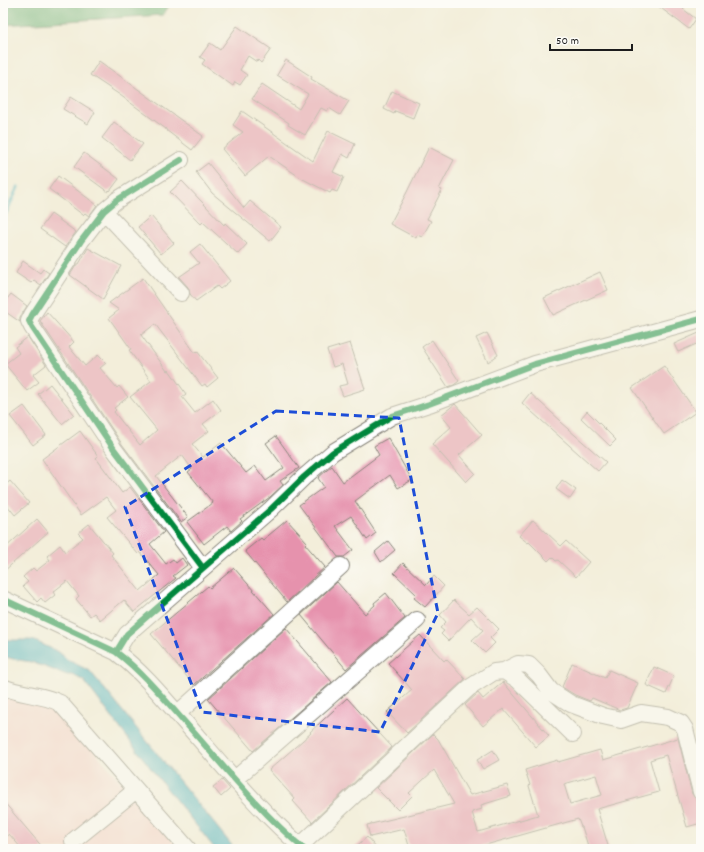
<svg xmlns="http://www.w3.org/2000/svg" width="704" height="852" font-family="Dekko,sans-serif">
  <rect width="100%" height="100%" fill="#fdfcf7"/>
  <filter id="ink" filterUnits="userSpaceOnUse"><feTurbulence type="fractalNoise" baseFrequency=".025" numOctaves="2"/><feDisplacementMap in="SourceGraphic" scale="8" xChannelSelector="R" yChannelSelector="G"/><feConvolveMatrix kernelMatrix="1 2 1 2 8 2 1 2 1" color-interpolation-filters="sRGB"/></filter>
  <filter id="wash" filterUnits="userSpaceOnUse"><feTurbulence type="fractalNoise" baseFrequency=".012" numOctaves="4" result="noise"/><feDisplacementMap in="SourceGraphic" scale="16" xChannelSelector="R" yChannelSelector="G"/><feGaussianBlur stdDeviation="0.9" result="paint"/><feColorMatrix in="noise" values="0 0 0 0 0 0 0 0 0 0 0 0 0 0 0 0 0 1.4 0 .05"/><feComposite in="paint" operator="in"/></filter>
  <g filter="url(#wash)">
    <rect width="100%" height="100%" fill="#f3eeda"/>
    <path fill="#f7d0ca" d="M3 694 31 703 58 709 179 849H3Z"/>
    <path fill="#67b078" stroke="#42664a" d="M3 3H171L163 15 3 25Z"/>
    <path fill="#41adc0" stroke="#2e646e" d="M3 639 10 640H33L59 652 68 660 90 671 235 849H215L155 774 84 681 73 675H67L31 662 13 659 3 656Z"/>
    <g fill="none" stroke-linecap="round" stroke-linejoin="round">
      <path stroke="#41adc0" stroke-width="3.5" d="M3 219 18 187"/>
    </g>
    <g id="blocks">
      <path fill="#e692ad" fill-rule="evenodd" d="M654 3H688L683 9 696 19 689 29Z
        M237 26 271 49 261 63 258 60 257 62 248 56 240 70 247 75 240 85 235 82 233 86 202 64 205 60 200 57 210 43 220 50Z
        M286 60 312 77 311 79 349 101 340 115 329 108 327 111 321 108 305 135 288 125 289 123 252 99 262 84 299 109 308 94 277 75Z
        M99 61 203 136 192 150 166 130V129L120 95 90 75Z
        M392 91 419 103 413 118 395 111 394 114 384 109Z
        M71 97 95 112 88 124 63 109Z
        M242 111 313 161 328 131 355 144 349 158 342 154 333 172 344 177 337 192 332 190 330 193 301 178 269 156 245 176 222 149 243 132 233 125Z
        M114 122 143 144 130 160 102 138Z
        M429 147 454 160 439 189 442 190 427 219 431 221 422 237 417 235 416 238 390 224 407 192Z
        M84 153 119 179 110 191 109 190 108 192 74 167Z
        M208 163 244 208 250 201 281 227 270 241 212 193 196 172Z
        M58 176 97 205 89 216 85 213 83 215 49 189Z
        M182 181 224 225 225 223 247 244 238 254 203 222 201 224 170 192Z
        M51 214 76 232 65 247 40 229Z
        M151 216 174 243 161 254 138 227Z
        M200 244 230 281 220 289 217 286 196 301 190 294 188 287 179 277 199 263 190 252Z
        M88 248 121 266 103 299 70 275 77 264H79Z
        M23 261 40 273 43 269 49 273 41 285 34 280 31 283 16 273Z
        M600 272 608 290 553 315 544 298Z
        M143 278 195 353 197 351 218 378 207 387 205 384 202 386 155 324 141 335 167 371 169 370 186 394 182 397 195 413 213 399 221 410 203 424 209 431 192 444 203 457 221 443 246 473 255 466 266 481 284 468 266 443 276 436 299 468 280 481 283 485 270 497 240 519 242 521 231 531 227 526 204 544 187 522 213 503 188 472 192 469 182 455 156 476 188 517 181 522 122 444 40 321 47 312 74 342 69 347 85 366 98 355 106 363 100 368 117 388 119 386 128 397 114 408 116 410 114 412 140 445 157 430 130 397 151 381 129 350 131 349 109 318 119 310 109 303Z
        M11 294 27 306 20 317V322L3 310V304Z
        M487 333 498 355 488 362 476 338Z
        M699 333 701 342 678 352 674 344Z
        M28 337 46 365 33 375 39 382 27 391 5 364 19 353 15 347Z
        M432 340 459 381 454 385 448 387 422 347Z
        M350 343 365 389 343 396 339 386 348 384 342 364 333 367 327 350Z
        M664 366 696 412 664 434 632 388Z
        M50 384 74 414 62 424 38 394Z
        M530 393 561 421 560 422 606 462 598 471 522 403Z
        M455 404 482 435 459 455 475 473 466 482 432 444 451 427 441 415Z
        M24 406 46 435 33 445 10 416Z
        M587 411 616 440 610 446 581 418Z
        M80 431 98 456 96 458 122 493 130 487 164 532 150 544 166 564 173 559 176 563 182 558 187 565 173 576 176 578 134 612 124 600 100 620 94 613 90 616 76 599 79 596 67 581 53 592 55 595 45 603 41 598 37 602 23 586 28 582 23 577 33 568 36 571 50 560 47 556 60 545 65 552 83 538 78 533 89 524 113 553 111 555 140 591 159 575 140 552 138 554 107 517 116 510 106 497 81 515 42 459Z
        M388 438 412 480 398 488 390 475 355 501 376 533 367 540 351 516 335 526 353 550 344 557H338L299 505 324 487 318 478 327 470 332 466 343 482 379 455 374 446Z
        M562 480 576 490 570 499 556 489Z
        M10 481 29 503 15 515 3 500V487Z
        M37 519 48 532 3 572V550Z
        M287 520 307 542 305 544 325 567 287 602 245 551 261 538 263 540Z
        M533 520 561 546 566 541 589 562 576 577 558 560 556 561 552 557 548 561 529 542 528 543 519 536Z
        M388 541 395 550 381 562 375 552Z
        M403 563 426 585 434 576 444 586 425 607 414 598 417 595 394 573Z
        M234 568 274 614 194 685 151 634 208 586 210 588Z
        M337 582 365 614 375 605 374 603 386 593 405 618 346 669 301 615Z
        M454 600 469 614 477 607 499 629 490 638 495 643 485 653 472 640 483 630 471 617 448 641 441 634 444 631 440 628 446 622 440 615Z
        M286 628 332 682 253 751 208 699Z
        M420 635 444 661 446 659 465 679 407 733 387 712 412 690 388 663Z
        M572 663 605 678 609 670 638 683 627 708 620 710 592 698 590 701 575 695 562 687Z
        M654 667 674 676 666 694 646 685Z
        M503 682 549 736 536 747 503 709 483 726 465 705 478 693 483 699Z
        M347 698 392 747 312 822 293 801 295 799 269 770 311 733 310 732Z
        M433 734 438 739 470 795 507 785 511 796 481 805 482 809 472 812 478 832 538 815 529 786 530 785 525 770 557 760 558 762 600 750 603 760 678 738 692 794 697 800 701 815V823L687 827 666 755 650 760 659 792 597 809 609 849H589L582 827H581L578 819 482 846 483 849H410L404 829 370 837 367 825 454 804 434 770 409 793 412 796 398 810 376 788ZM596 775 602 795 570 804 564 784Z
        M493 750 499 760 483 769 477 760Z
        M222 780 230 789 221 797 213 787Z
        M3 801 44 849H22L9 834 3 839Z
        M367 837 377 849H353Z"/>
    </g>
  </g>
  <g filter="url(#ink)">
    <use href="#blocks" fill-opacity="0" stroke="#88857b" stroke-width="1"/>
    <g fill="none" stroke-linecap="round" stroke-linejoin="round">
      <defs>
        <path id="minor" d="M181 160 117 200 104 211 81 241 32 315 29 321 32 327 114 449 203 568
          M104 211 181 293
          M3 599 116 652C141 671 162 696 182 719 221 763 260 812 304 849
          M116 652 127 634 271 509 304 477 333 452 392 416 429 404 535 364 701 319
          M504 671 518 664 529 665 539 675 551 691 571 704 603 716 621 720 641 713 668 717 681 723 685 729 701 792
          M3 687C22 695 42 694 60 703L188 849
          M177 714 341 566
          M235 779 417 620
          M73 841 136 790
          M300 846 469 688 494 672 504 671 518 680 573 734"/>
      </defs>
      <use href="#minor" stroke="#88857b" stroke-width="18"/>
      <use href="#minor" stroke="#fff" stroke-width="16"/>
      <defs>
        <path id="cycleway" d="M181 160 117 200 104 211 81 241 32 315 29 321 32 327 114 449 203 568
          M3 599 116 652C141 671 162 696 182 719 221 763 260 812 304 849
          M116 652 127 634 271 509 304 477 333 452 392 416 429 404 535 364 701 319"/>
      </defs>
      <use href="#cycleway" stroke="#fdfcf7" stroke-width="8"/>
      <use href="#cycleway" stroke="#00873e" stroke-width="6"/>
    </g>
  </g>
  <path d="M0 0H704V852H0ZM276 411 399 418 438 613 380 732 202 712 125 507Z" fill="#f3eeda" fill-opacity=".55" fill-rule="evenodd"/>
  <path fill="none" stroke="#1d4ed8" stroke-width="3" stroke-dasharray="8 5" stroke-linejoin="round" d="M276 411 399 418 438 613 380 732 202 712 125 507Z"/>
  <rect width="704" height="852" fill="none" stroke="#fdfcf7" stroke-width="16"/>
  <path d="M550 44v6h82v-6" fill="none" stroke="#1c1c1c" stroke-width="2"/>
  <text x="556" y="44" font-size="12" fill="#1c1c1c" stroke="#fdfcf7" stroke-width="3" paint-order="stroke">50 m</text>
</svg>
